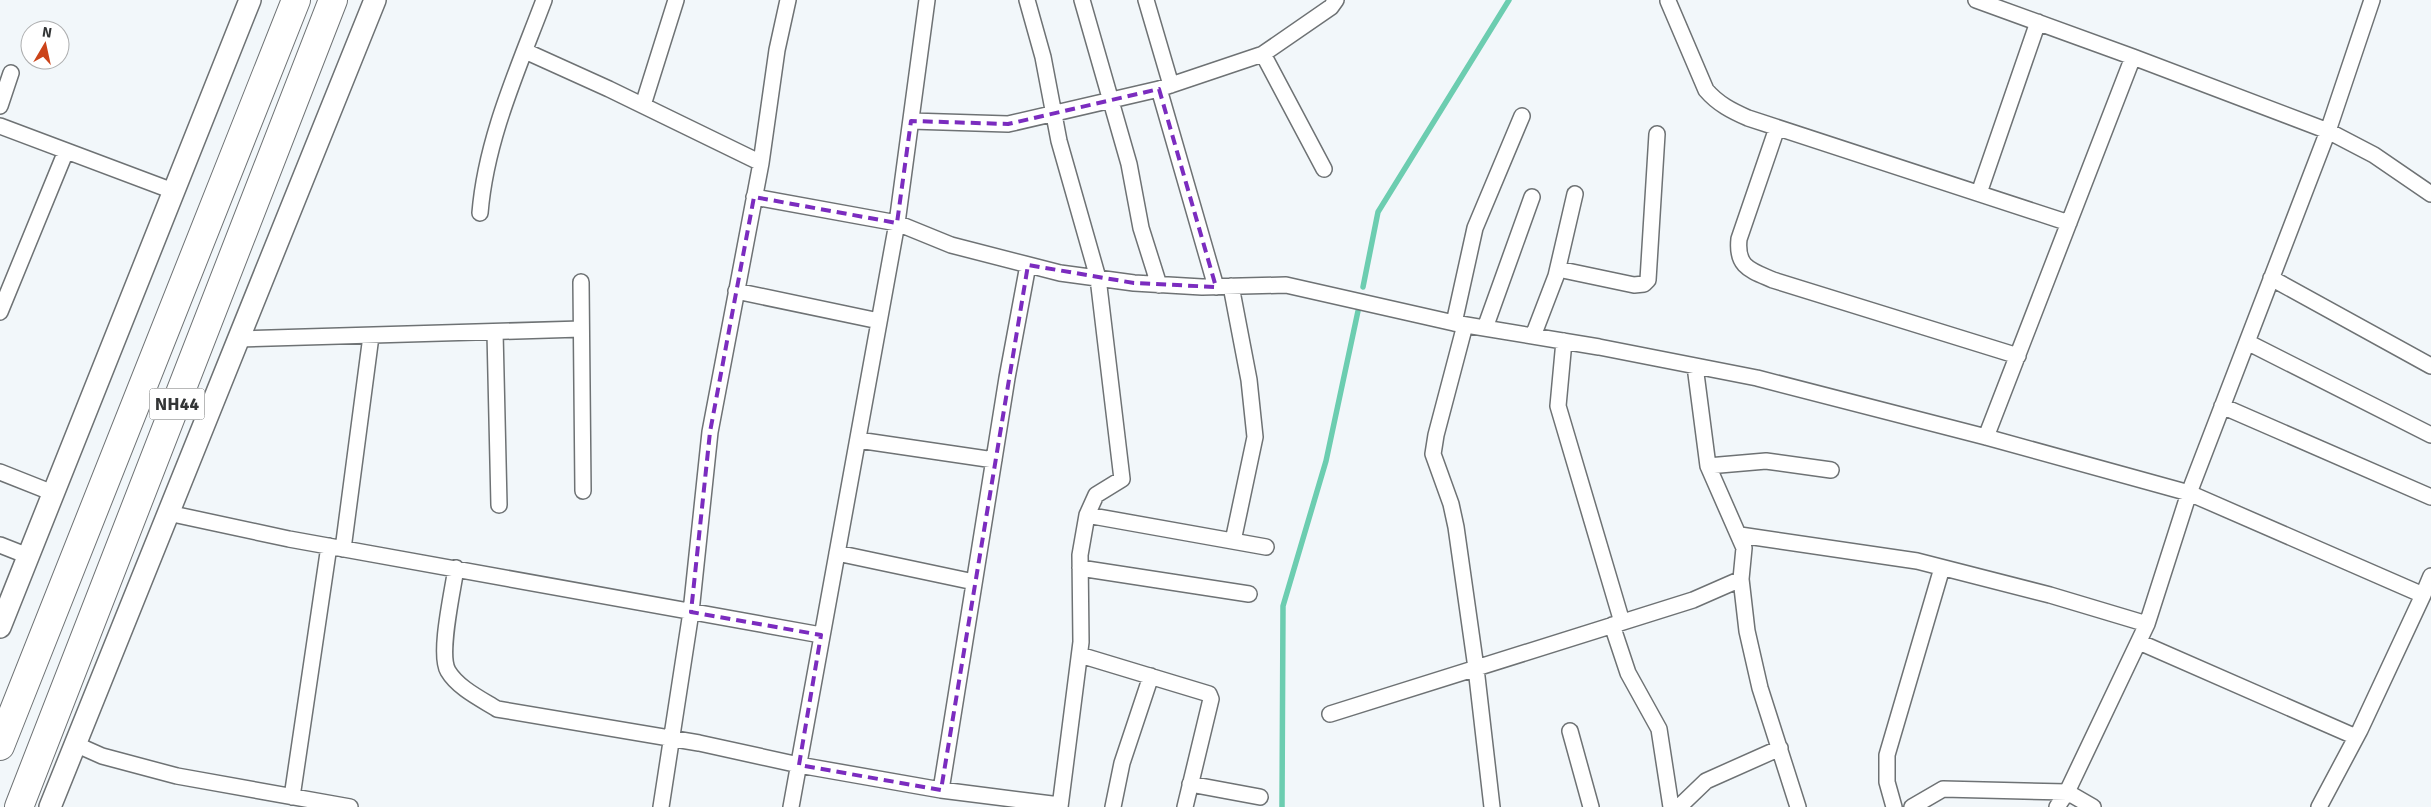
<svg xmlns="http://www.w3.org/2000/svg" width="2431" height="807" font-family="Signika,sans-serif">
  <rect width="100%" height="100%" fill="#f2f7fa"/>
  <g fill="none" stroke-linecap="round" stroke-linejoin="round">
    <path stroke="#6ccdb0" stroke-width="5.5" d="M1363 287 1378 212 1509 0
      M1282 807 1283 606 1326 461 1358 311"/>
    <defs>
      <path id="street" d="M1027 0 1043 57 1059 141 1098 278 1122 479 1096 495 1087 515 1080 555 1081 642 1060 807
        M1082 0 1129 164 1141 228 1159 285
        M1146 0 1171 85
        M1976 0 2133 57 2328 131 2374 155 2431 194
        M1668 1 1706 90C1718 104 1732 111 1748 118L2069 223
        M525 51 609 89 761 163
        M1263 54 1324 169
        M1159 89 1216 287
        M643 105 676 0
        M0 106 11 73
        M911 121 1008 124 1159 89 1263 54 1331 7 1336 0
        M0 126 173 191
        M1777 128 1739 239C1736 267 1750 270 1773 280L2018 356
        M1979 193 2038 22
        M754 197 897 223 951 245 1060 273 1134 283 1202 287 1286 285 1454 323 1599 347 1757 378 1986 437 2189 493 2423 595 2360 730 2319 807
        M480 213C486 139 518 69 544 0
        M1558 269 1634 285 1644 284 1648 280 1657 134
        M2271 278 2431 366
        M581 282 583 491
        M1231 286 1249 380 1255 437 1233 541
        M736 291 879 321
        M0 312 66 151
        M1454 323 1475 228 1522 116
        M1465 325 1436 435 1433 454 1451 504 1456 527 1476 668 1492 807
        M1485 328 1532 197
        M495 332 499 505
        M1533 336 1556 276 1575 194
        M238 339 581 329
        M1564 341 1558 406 1622 622
        M2247 342 2431 435
        M1695 366 1708 466 1744 548 1741 579 1747 631 1760 688 1798 807
        M2222 406 2431 497
        M1986 437 2133 57
        M858 440 994 460
        M1708 466 1766 461 1831 470
        M0 472 53 493
        M168 513 289 539 821 635
        M1087 515 1266 547
        M1740 535 1917 561 2050 595 2147 624
        M0 545 28 556
        M343 549 371 336
        M837 553 974 582
        M456 568C453 590 438 654 448 671 458 688 481 699 497 709L699 743 799 765 941 790 1007 378 1028 265
        M1080 568 1249 594
        M2423 595 2431 576
        M1612 625 1628 673 1659 729 1671 807
        M2139 642 2356 737
        M1080 655 1209 694 1211 699 1185 807
        M1330 714 1693 600 1741 579
        M1570 731 1591 807
        M75 744 102 756 177 776 350 807
        M1190 784 1260 797
        M941 790 1060 805
        M292 797 329 546
        M661 807 691 612 710 432 761 163 777 50 788 0
        M791 807 897 223 927 0
        M1113 807 1122 763 1151 676
        M1679 807 1706 781 1780 748
        M1894 807 1887 782V755L1942 568
        M1912 807 1943 789 2067 792 2093 807
        M2057 807 2067 792 2147 624 2189 493 2328 131 2372 0"/>
      <path id="secondary" d="M0 627 250 0
        M50 807 375 0"/>
      <path id="highway" d="M0 746 296 0
        M19 807 333 0"/>
    </defs>
    <use href="#street" stroke="#6e7274" stroke-width="18"/>
    <use href="#secondary" stroke="#6e7274" stroke-width="24"/>
    <use href="#highway" stroke="#6e7274" stroke-width="30"/>
    <use href="#street" stroke="#fff" stroke-width="15"/>
    <use href="#secondary" stroke="#fff" stroke-width="21"/>
    <use href="#highway" stroke="#fff" stroke-width="28"/>
  </g>
  <path fill="none" stroke="#7b2cbf" stroke-width="4" stroke-dasharray="10 6" stroke-linejoin="round" d="M1159 89 1216 287 1134 283 1028 265 941 790 799 765 821 635 691 612 710 432 754 197 897 223 911 121 1008 124Z"/>
  <g text-anchor="middle" dominant-baseline="central" stroke-width="5" stroke-linejoin="round" paint-order="stroke">
    <rect fill="#fff" stroke="#707272" stroke-width="1" x="149.5" y="388.5" width="55" height="31" rx="4"/>
    <g font-size="18" font-weight="bold" fill="#333536">
      <text x="177" y="404">NH44</text>
    </g>
  </g>
  <g transform="translate(45 45) rotate(9)"><circle r="24" fill="#ffffff" stroke="#adaeaf"/>
  <path d="M0-4L9 19L0 12L-9 19Z" fill="#cb4319"/>
  <text y="-8" font-size="14" font-weight="bold" text-anchor="middle" fill="#333536">N</text>
  </g>
</svg>
